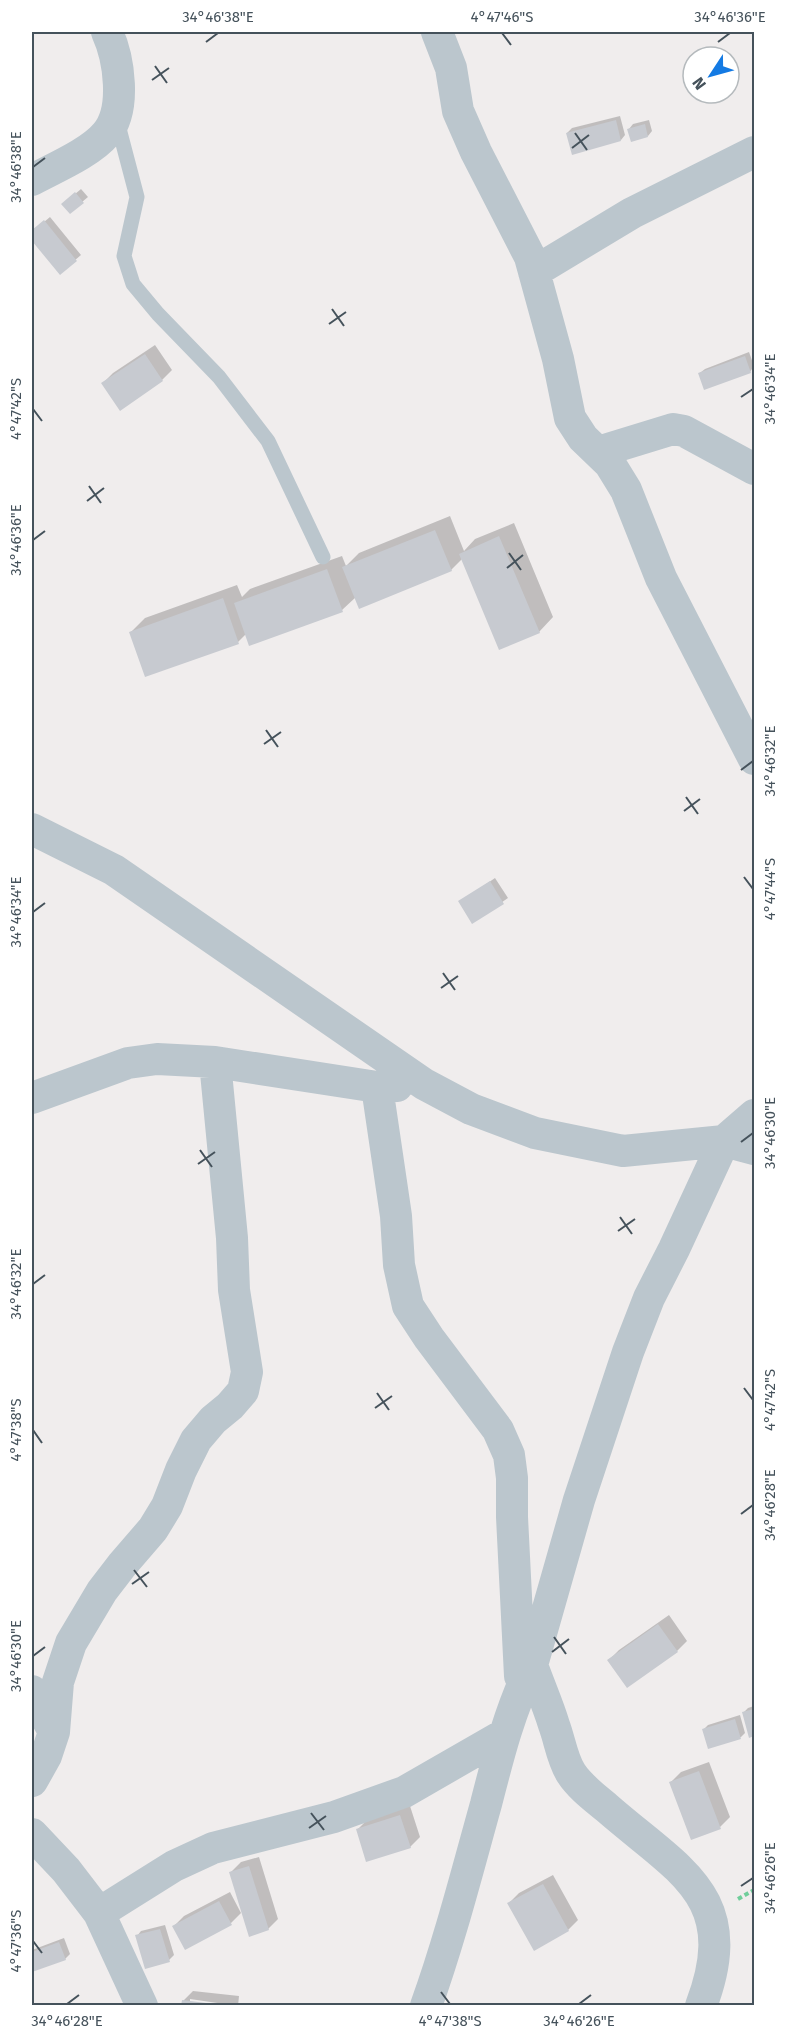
<svg xmlns="http://www.w3.org/2000/svg" width="786" height="2037" font-family="'Fira Sans',sans-serif">
  <rect width="100%" height="100%" fill="#f0eded"/>
  <path fill="#0003" d="M620 116 625 135 621 140 567 133 572 128Z
    M649 120 652 131 648 136 629 129 633 124Z
    M81 189 88 197 70 212 68 200Z
    M50 217 81 255 60 273 32 238V232Z
    M155 345 172 370 162 380 103 383 113 373Z
    M749 352 754 366 750 372 700 373 705 369Z
    M450 516 464 551 475 539 514 523 553 617 539 632 462 559 451 570 356 597 342 610 246 634 238 642 131 632 145 618 237 585 242 597 250 589 342 556 346 566 359 553Z
    M495 878 508 898 473 922 460 902Z
    M669 1615 687 1641 677 1651 609 1660 619 1650Z
    M754 1706V1734L750 1736 743 1713 748 1708Z
    M740 1715 745 1733 741 1737 709 1747 703 1730 708 1725Z
    M709 1762 730 1817 720 1827 671 1782 681 1772Z
    M410 1806 420 1837 410 1847 358 1829 368 1819Z
    M259 1857 278 1919 268 1929 231 1872 241 1862Z
    M553 1875 578 1920 568 1930 509 1903 519 1893Z
    M230 1892 241 1913 231 1923 174 1926 184 1916Z
    M165 1925 174 1955 169 1960 137 1936 141 1931Z
    M64 1938 70 1954 65 1959 32 1970V1950Z
    M193 1991 239 1996 238 2006 190 1999V2002L183 2001Z"/>
  <path fill="#c7cad0" d="M616 120 621 141 572 155 566 133Z
    M645 124 648 137 631 142 627 129Z
    M75 192 84 203 70 214 61 204Z
    M44 220 77 261 60 275 32 241V230Z
    M145 354 163 381 120 411 101 383Z
    M745 356 751 373 704 390 698 373Z
    M435 530 452 571 359 609 342 567Z
    M499 536 540 633 499 650 459 554Z
    M327 569 343 612 249 646 234 603Z
    M223 598 239 644 145 677 129 632Z
    M490 881 504 904 472 924 458 901Z
    M658 1624 678 1652 627 1688 607 1660Z
    M754 1709V1736L749 1738 742 1712Z
    M735 1719 741 1739 708 1749 702 1729Z
    M699 1771 721 1829 691 1840 669 1782Z
    M400 1815 411 1848 366 1862 356 1829Z
    M249 1866 269 1930 249 1937 229 1872Z
    M543 1884 569 1931 534 1951 507 1903Z
    M219 1901 232 1925 185 1950 172 1926Z
    M160 1929 170 1962 145 1969 135 1935Z
    M59 1942 66 1960 32 1972V1952Z
    M182 2000 214 2004V2006H181Z"/>
  <g fill="none" stroke-linecap="round" stroke-linejoin="round">
    <path stroke="#70ce9b" stroke-width="4" stroke-dasharray="4.5 3" stroke-linecap="butt" d="M738 1899 754 1890"/>
    <path stroke="#bbc6cd" stroke-width="15" d="M117 121 137 197 124 256 133 284 158 314 219 377 268 441 323 557"/>
    <path stroke="#bbc6cd" stroke-width="32" d="M437 32 451 68 458 111 476 152 530 257 558 359 570 418 583 438 610 464 626 490 661 578 754 759
      M32 180C54 168 90 153 106 134 127 110 119 58 107 32
      M534 272 632 213 754 152
      M598 452 673 429 684 431 754 469
      M32 829 114 870 424 1084 471 1109 535 1133 623 1151 724 1141 754 1149
      M377 1087 396 1216 399 1265 408 1306 429 1338 498 1430 509 1455 512 1478V1517L520 1676
      M32 1098 128 1063 157 1059 215 1062 377 1087 397 1086
      M532 1665C539 1685 548 1705 554 1725 560 1741 562 1759 571 1773 580 1787 595 1798 607 1808 679 1871 743 1896 701 2006
      M32 1691 54 1732
      M32 1781 46 1756 54 1732 58 1682 71 1643 102 1591 122 1565 153 1529 167 1506 181 1470 196 1440 213 1420 230 1406 243 1391 247 1372 234 1290 232 1238 215 1062
      M32 1834 66 1870 99 1913 142 2006
      M99 1913 174 1866 213 1848 334 1817 404 1792 505 1734
      M426 2006C450 1939 467 1872 486 1804 498 1757 510 1709 532 1665L579 1500 628 1352 649 1298 674 1249 724 1141 754 1115"/>
  </g>
  <path fill="none" stroke="#45525b" stroke-width="2" d="M502 33 511 45M206 42 218 33M718 42 730 33M155 66 167 83M152 80 169 68M575 133 587 150M572 148 589 135M33 167 45 158M332 309 344 326M329 324 346 312M741 397 753 389M33 409 42 421M89 486 101 503M87 501 104 488M33 540 45 531M509 553 521 570M507 568 523 555M266 730 278 747M264 744 281 732M741 770 753 761M686 797 698 814M684 811 700 799M744 877 753 889M33 912 45 903M443 973 455 990M441 988 458 976M741 1142 753 1133M200 1150 212 1167M198 1164 215 1152M620 1217 632 1234M618 1231 635 1219M33 1284 45 1275M744 1388 753 1400M377 1393 389 1410M375 1408 392 1396M33 1430 42 1443M741 1514 753 1505M134 1570 147 1587M132 1584 149 1572M554 1637 566 1654M552 1652 569 1639M33 1656 45 1647M311 1813 324 1830M309 1828 326 1816M741 1886 753 1878M33 1941 42 1953M441 1992 450 2004M67 2004 79 1995M579 2004 591 1995"/>
  <rect width="786" height="2037" fill="none" stroke="#ffffff" stroke-width="66"/>
  <g transform="translate(711 75) rotate(234)"><circle r="28" fill="#ffffff" stroke="#b5babd" stroke-width="1.5"/>
  <path d="M0-4.5L10 22L0 15L-10 22Z" fill="#147ae3"/>
  <text y="-9" font-size="16" font-weight="bold" text-anchor="middle" fill="#45525b">N</text>
  </g>
  <rect x="33" y="33" width="720" height="1971" fill="none" stroke="#45525b" stroke-width="2"/>
  <g font-size="15" text-anchor="middle" fill="#45525b">
    <text x="218" y="22">34°46'38"E</text>
    <text x="502" y="22">4°47'46"S</text>
    <text x="730" y="22">34°46'36"E</text>
    <text transform="translate(16 167) rotate(-90)" y="5">34°46'38"E</text>
    <text transform="translate(770 389) rotate(-90)" y="5">34°46'34"E</text>
    <text transform="translate(16 409) rotate(-90)" y="5">4°47'42"S</text>
    <text transform="translate(16 540) rotate(-90)" y="5">34°46'36"E</text>
    <text transform="translate(770 761) rotate(-90)" y="5">34°46'32"E</text>
    <text transform="translate(770 889) rotate(-90)" y="5">4°47'44"S</text>
    <text transform="translate(16 912) rotate(-90)" y="5">34°46'34"E</text>
    <text transform="translate(770 1133) rotate(-90)" y="5">34°46'30"E</text>
    <text transform="translate(16 1284) rotate(-90)" y="5">34°46'32"E</text>
    <text transform="translate(770 1400) rotate(-90)" y="5">4°47'42"S</text>
    <text transform="translate(16 1430) rotate(-90)" y="5">4°47'38"S</text>
    <text transform="translate(770 1505) rotate(-90)" y="5">34°46'28"E</text>
    <text transform="translate(16 1656) rotate(-90)" y="5">34°46'30"E</text>
    <text transform="translate(770 1878) rotate(-90)" y="5">34°46'26"E</text>
    <text transform="translate(16 1941) rotate(-90)" y="5">4°47'36"S</text>
    <text x="67" y="2026">34°46'28"E</text>
    <text x="450" y="2026">4°47'38"S</text>
    <text x="579" y="2026">34°46'26"E</text>
  </g>
</svg>
